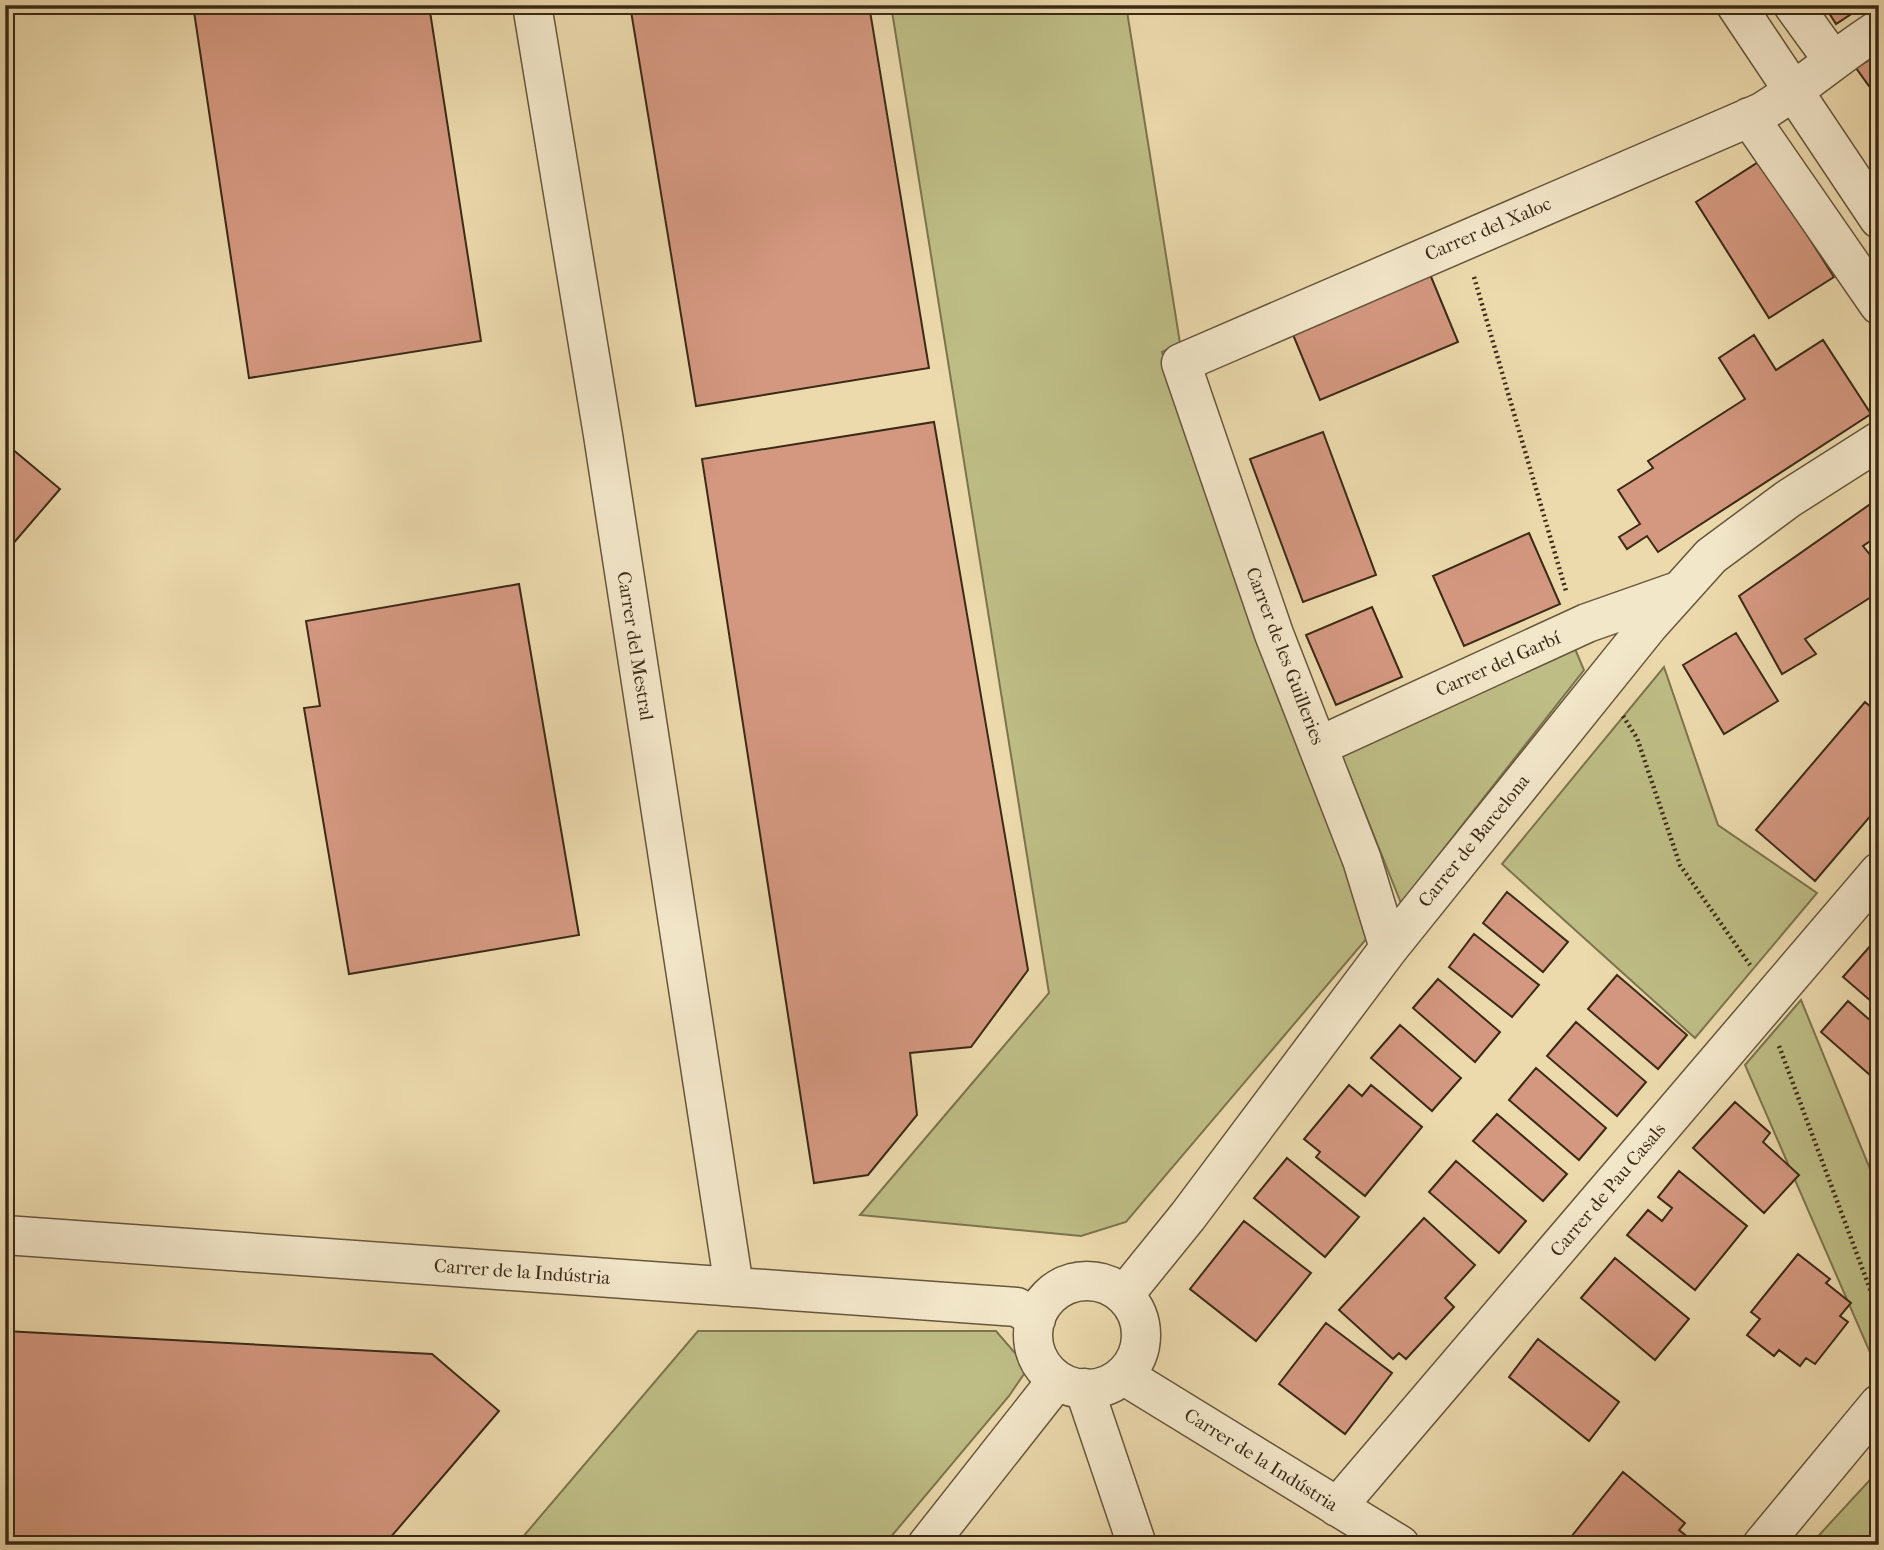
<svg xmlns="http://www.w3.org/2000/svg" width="1884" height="1550" font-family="'IM FELL French Canon',serif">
  <rect width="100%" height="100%" fill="#ecdaad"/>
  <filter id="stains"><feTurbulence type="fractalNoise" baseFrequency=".00286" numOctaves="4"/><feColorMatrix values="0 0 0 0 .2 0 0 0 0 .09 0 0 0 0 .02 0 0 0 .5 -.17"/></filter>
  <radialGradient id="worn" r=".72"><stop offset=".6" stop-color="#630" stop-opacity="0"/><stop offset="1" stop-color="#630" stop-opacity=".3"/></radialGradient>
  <path fill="#bebd85" stroke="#7c744e" stroke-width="2" d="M891 5H1126L1180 343 1162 352 1300 744 1373 931 1126 1222 1081 1236 860 1215 1049 993Z
    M1573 644 1584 670 1401 903 1340 751Z
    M1664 667 1718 825 1817 893 1695 1038 1502 864Z
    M1801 1000 1879 1191V1349L1872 1357 1745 1065Z
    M698 1331H996L1028 1368 1009 1396 884 1545H516Z
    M1879 1470V1545H1810Z"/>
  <path fill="#d49880" stroke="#3b2a17" stroke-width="2" d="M193 5H429L481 341 249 378Z
    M630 5H869L929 368 696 406Z
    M1824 5H1865L1836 24Z
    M1879 54V100L1856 68Z
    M1760 161 1834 277 1769 318 1696 202Z
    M1427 267 1458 342 1320 400 1289 325Z
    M1754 335 1776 370 1823 340 1871 414 1658 552 1647 536 1627 549 1619 537 1640 524 1618 490 1653 468 1648 461 1745 399 1719 358Z
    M934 422 1028 970 971 1047 910 1053 917 1115 868 1175 814 1183 702 459Z
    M1323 432 1376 575 1303 602 1250 459Z
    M5 443 60 489 5 553Z
    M1879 498V535L1863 546 1879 566V592L1805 639 1816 654 1782 674 1739 596Z
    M1529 533 1560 604 1464 646 1433 576Z
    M519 584 579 935 349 974 304 708 320 706 306 621Z
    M1372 607 1402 677 1336 705 1306 635Z
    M1736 633 1778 701 1724 734 1683 665Z
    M1865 702 1879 714V806L1815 881 1756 830Z
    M1507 892 1568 942 1543 972 1483 923Z
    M1474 934 1539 985 1512 1017 1449 967Z
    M1879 936V1008L1843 977Z
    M1617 975 1687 1035 1658 1069 1588 1009Z
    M1438 979 1500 1032 1475 1062 1413 1008Z
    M1848 1001 1879 1028V1083L1821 1032Z
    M1576 1022 1646 1082 1617 1116 1547 1056Z
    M1400 1025 1461 1078 1432 1111 1371 1058Z
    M1536 1068 1606 1128 1579 1160 1509 1100Z
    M1349 1085 1362 1096 1371 1085 1422 1127 1365 1196 1316 1157 1320 1152 1304 1139Z
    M1735 1102 1770 1133 1763 1142 1799 1175 1764 1213 1693 1148Z
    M1497 1114 1567 1174 1543 1201 1473 1141Z
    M1287 1158 1359 1217 1325 1257 1254 1198Z
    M1456 1161 1526 1221 1499 1253 1429 1192Z
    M1679 1171 1747 1226 1695 1290 1627 1235 1648 1210 1662 1221 1672 1208 1658 1197Z
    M1424 1218 1475 1265 1445 1298 1454 1307 1406 1359 1399 1353 1393 1359 1339 1310Z
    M1244 1221 1311 1273 1256 1341 1190 1289Z
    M1798 1254 1830 1279 1826 1283 1851 1303 1840 1316 1848 1322 1815 1364 1806 1358 1800 1366 1779 1350 1774 1356 1747 1335 1760 1319 1751 1312Z
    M1615 1258 1689 1319 1655 1360 1581 1298Z
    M1326 1323 1392 1373 1345 1434 1279 1384Z
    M5 1331 432 1354 499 1411 384 1545H33V1541H5Z
    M1538 1339 1619 1402 1589 1441 1509 1377Z
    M1623 1472 1685 1523 1679 1530 1694 1542 1692 1545H1581L1571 1537Z"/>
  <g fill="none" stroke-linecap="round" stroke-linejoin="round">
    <defs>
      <path id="minor" d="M532 5 603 435 734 1287
        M1736 5 1879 219
        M1793 5 1832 59
        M1749 117 1879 305
        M1319 746 1587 623 1675 592
        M1389 948 1362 860 1274 634 1181 363 1762 112C1803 87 1838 55 1879 29
        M5 1235 1017 1307 1036 1319
        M1033 1335a54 54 0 1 1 108 0a54 54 0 1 1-108 0Z
        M1124 1295 1188 1216 1389 948 1649 625 1711 556 1788 499 1879 441
        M1123 1375 1400 1545
        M1084 1388 1137 1545
        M1337 1507 1879 872
        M927 1545 1057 1380
        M1762 1545 1879 1404"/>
    </defs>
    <use href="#minor" stroke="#67563c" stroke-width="41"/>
    <path stroke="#3b2a17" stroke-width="4.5" stroke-dasharray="2 3.5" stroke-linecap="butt" d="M1474 277 1566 591
      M1623 716 1637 738 1680 865 1750 965
      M1779 1046 1879 1313"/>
    <use href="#minor" stroke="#f3e7ca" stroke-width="38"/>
  </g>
  <g text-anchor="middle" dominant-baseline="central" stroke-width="7" stroke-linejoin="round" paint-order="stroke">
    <g font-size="19" fill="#3b2a17" stroke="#f3e7ca">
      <text transform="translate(1488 229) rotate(-23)">Carrer del Xaloc</text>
      <text transform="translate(635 646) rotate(81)">Carrer del Mestral</text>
      <text transform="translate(1285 656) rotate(69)">Carrer de les Guilleries</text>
      <text transform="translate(1498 664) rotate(-24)">Carrer del Garbí</text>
      <text transform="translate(1474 841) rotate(-51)">Carrer de Barcelona</text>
      <text transform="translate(1608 1190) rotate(-50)">Carrer de Pau Casals</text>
      <text transform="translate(522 1272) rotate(4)">Carrer de la Indústria</text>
      <text transform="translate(1261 1460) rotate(32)">Carrer de la Indústria</text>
    </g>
  </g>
  <rect width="1884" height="1550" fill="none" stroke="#ecdaad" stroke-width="28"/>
  <rect x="7" y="7" width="1870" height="1536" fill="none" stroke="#3b2a17" stroke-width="3.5"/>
  <rect x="14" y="14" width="1856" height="1522" fill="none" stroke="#3b2a17" stroke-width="2"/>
  <rect width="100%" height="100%" filter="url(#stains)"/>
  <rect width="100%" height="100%" fill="url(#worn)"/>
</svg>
